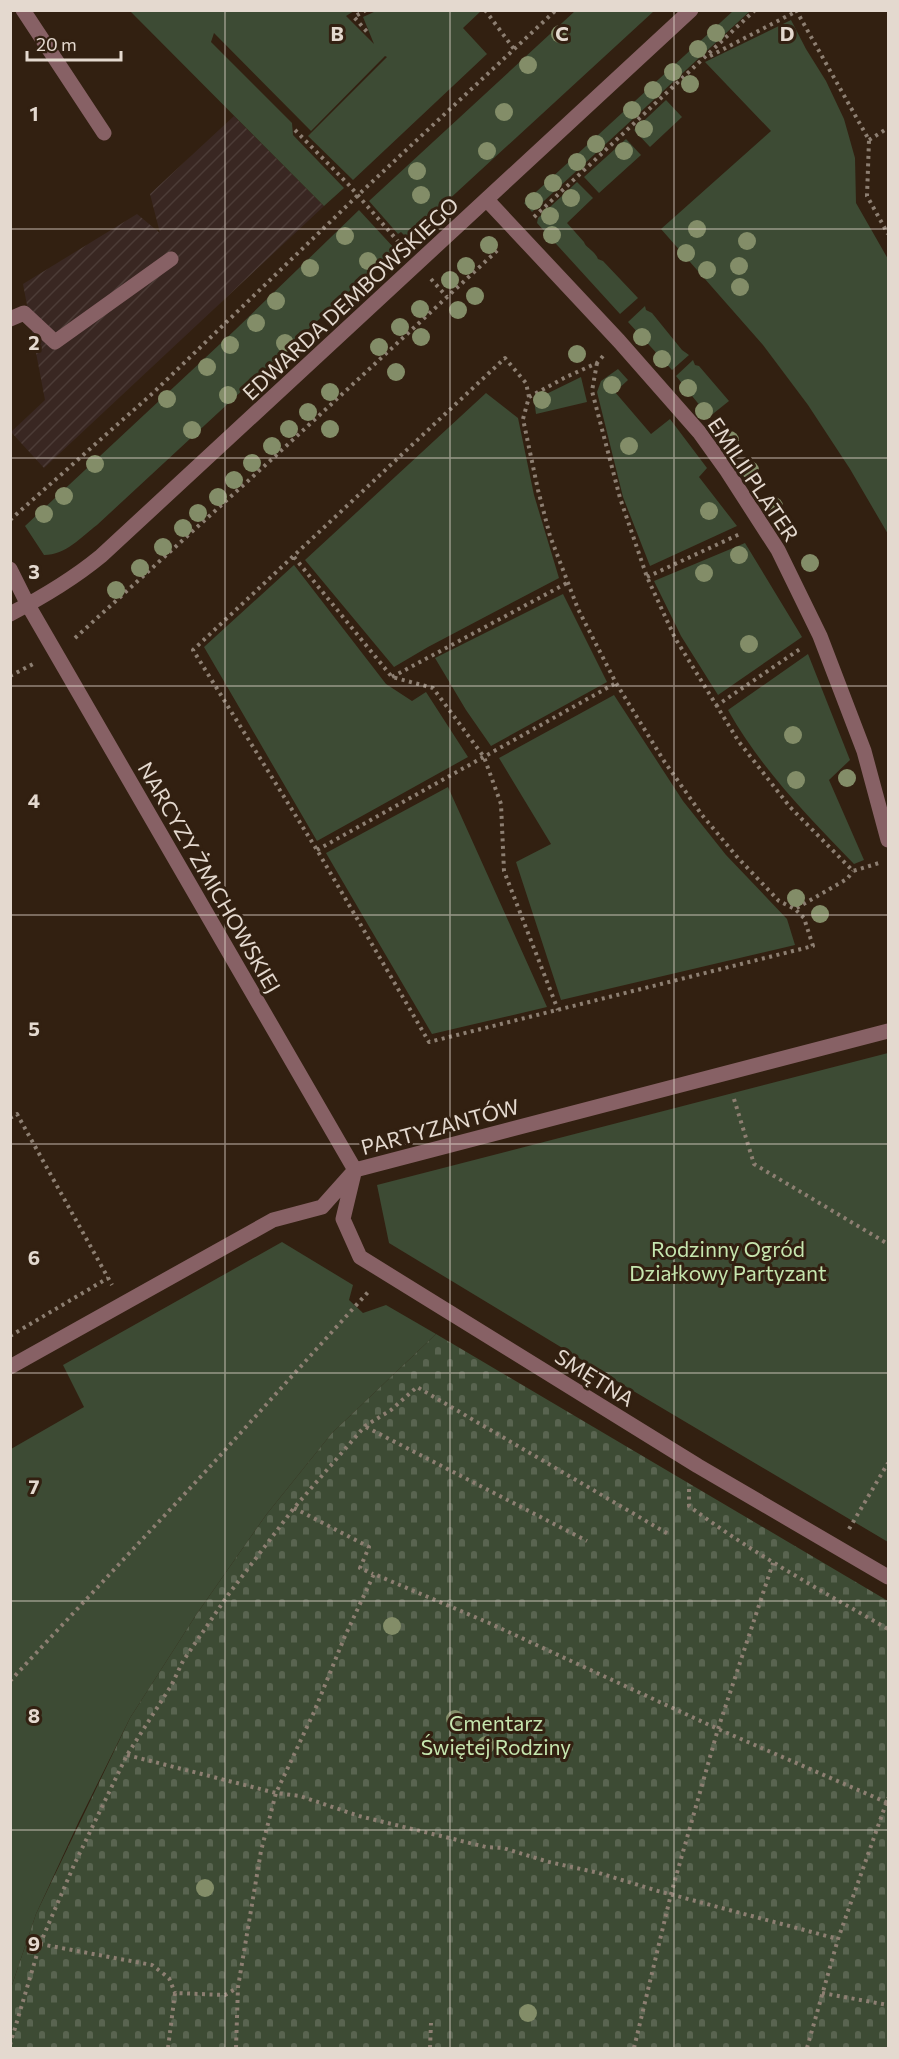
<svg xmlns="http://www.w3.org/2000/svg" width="899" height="2059" font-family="Commissioner,sans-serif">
  <defs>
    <pattern id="industrial-furrows" width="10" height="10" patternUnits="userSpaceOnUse" patternTransform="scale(1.5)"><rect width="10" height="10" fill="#392722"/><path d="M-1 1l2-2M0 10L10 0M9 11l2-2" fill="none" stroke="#4c3c37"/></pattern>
    <pattern id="cemetery-stones" width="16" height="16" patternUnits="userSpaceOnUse" patternTransform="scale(1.5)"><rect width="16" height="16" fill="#3d4b34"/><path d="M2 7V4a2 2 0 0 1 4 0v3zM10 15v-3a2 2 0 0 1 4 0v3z" fill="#596450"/></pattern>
  </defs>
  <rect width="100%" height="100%" fill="#322011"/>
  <path fill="url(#industrial-furrows)" d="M234 116 324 206 44 468 11 432 45 400 23 284 137 214 160 233 150 194Z"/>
  <path fill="#3d4b34" d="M130 11H354L346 16 374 44 363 17 376 11H481L463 28 487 54 353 180 308 136 387 57 385 56 311 131 214 33 211 42 292 123 293 135 344 188 324 206Z
    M575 11H654L407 238 401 232 398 234 369 201Z
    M733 11H750L532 212 524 203Z
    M791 20 806 49 826 81 844 119 855 158 856 203 888 259V534L850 469 808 405 763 345 661 229 771 131 705 62Z
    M666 100 682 117 650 147 634 130Z
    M626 139 641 155 599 193 584 177Z
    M577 182 593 198 567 223 584 242C585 247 595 251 598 259L603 261 638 298 620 314 537 223 538 218Z
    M359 210 395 249 97 525C81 537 66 555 44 555L25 526 235 330Z
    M645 306 646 310 652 313 682 350 689 355 672 370 628 322Z
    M693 360 695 365 699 366 729 401 709 417 676 376Z
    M618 369 628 380 615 392 651 434 670 419 707 468 699 477 737 526 650 566 623 497 597 392 601 381Z
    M581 377 587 402 536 414 534 400Z
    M486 393 518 418 534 495 559 578 428 647 394 667 305 560Z
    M745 543 802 637 718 695 681 636 654 581Z
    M294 565 386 684 412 701 426 692 468 757 317 841 204 647Z
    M563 594 607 682 491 746 466 710 435 658Z
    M808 654 850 760 829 780 864 860 854 864C807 815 761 769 728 710Z
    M614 695 683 801 726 855 787 919 795 945 561 1000 516 862 551 844 499 758Z
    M448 787 547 1007 432 1034 326 853Z
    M888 1053V1542L630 1389 389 1243 377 1185Z
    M282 1242 353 1285 349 1300 363 1313 386 1305 436 1334 332 1433 266 1515 196 1615 130 1718 80 1819 36 1914 11 1988V1449L84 1407 63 1365Z"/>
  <path fill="url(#cemetery-stones)" d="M436 1334 888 1601V2048H11V1988L36 1914 130 1718 196 1615 266 1515 332 1433Z"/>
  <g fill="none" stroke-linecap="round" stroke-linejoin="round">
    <path stroke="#8d7f72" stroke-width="4" stroke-dasharray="3 4.5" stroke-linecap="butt" d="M366 10 354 17 368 33
      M485 10 514 49
      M796 10 869 140 867 196 888 234
      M710 56 797 11
      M295 130 348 184 402 246
      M869 140 888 128
      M534 217 755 10
      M431 279 447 297
      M603 356 597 363 566 377 529 397 523 419 538 490 550 536 578 609 616 683 664 761 702 815 738 858 779 901 795 909 847 879 853 871
      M597 363 592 391 620 498 647 577 675 638 739 742 790 807 853 871 879 863
      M529 397 526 383 505 358 193 650 317 850 429 1042 813 946 804 918 795 909
      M10 520 154 392 357 196 556 10
      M294 557 392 677 433 688 484 757 501 804 504 871 558 1010
      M647 577 742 533
      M75 638 271 460 500 248
      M10 676 35 663
      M392 677 567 583
      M716 706 800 649
      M317 850 616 683
      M734 1099 754 1164 888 1244
      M10 1118 17 1114 112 1285
      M10 1336 108 1278
      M366 1427 587 1541
      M689 1489V1506C752 1553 820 1590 888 1629
      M294 1508 369 1547 360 1568 373 1574
      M849 1529 888 1463
      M10 1681 207 1470 369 1291
      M127 1755 276 1793 300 1796 359 1816 486 1847 503 1848 549 1862 599 1873 658 1891 838 1939
      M40 1944 152 1965 169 1978 175 1993
      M822 1993 888 2005
      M10 2045 40 1944 74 1865 127 1755 171 1686 183 1661 228 1595 294 1508 365 1426 391 1410 417 1387 670 1535
      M168 2048 175 1993 225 1995 237 1988
      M236 2048 238 1987 261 1851 276 1793 314 1712 345 1636 374 1574 489 1623 718 1729 888 1803
      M430 2048 431 2023
      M634 2048 671 1894 718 1729 773 1563
      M807 2048 838 1939 888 1798"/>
    <path stroke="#876165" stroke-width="15" d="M23 10 104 133
      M487 200 619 341 699 432 727 471 778 550 820 636 864 751 888 840
      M10 319 24 313 55 342 171 259
      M10 569 28 605 355 1170
      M10 614C43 597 73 579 101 556L691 10
      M354 1173 343 1219 360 1257 698 1466 888 1577
      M10 1367 273 1220 322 1207 355 1170 888 1031"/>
  </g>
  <g fill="#838d68">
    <circle cx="716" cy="33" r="9"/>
    <circle cx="560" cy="34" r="9"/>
    <circle cx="698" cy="49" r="9"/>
    <circle cx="528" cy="65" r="9"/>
    <circle cx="673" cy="72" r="9"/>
    <circle cx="690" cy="84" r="9"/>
    <circle cx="653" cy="90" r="9"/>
    <circle cx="632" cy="110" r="9"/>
    <circle cx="504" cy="112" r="9"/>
    <circle cx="644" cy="129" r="9"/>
    <circle cx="596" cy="144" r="9"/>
    <circle cx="487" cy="151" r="9"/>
    <circle cx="624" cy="151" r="9"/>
    <circle cx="577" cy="162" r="9"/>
    <circle cx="417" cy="171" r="9"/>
    <circle cx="553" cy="183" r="9"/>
    <circle cx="421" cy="195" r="9"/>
    <circle cx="571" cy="198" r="9"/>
    <circle cx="534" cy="201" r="9"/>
    <circle cx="550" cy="216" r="9"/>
    <circle cx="697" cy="229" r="9"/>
    <circle cx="552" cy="235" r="9"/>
    <circle cx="345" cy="236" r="9"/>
    <circle cx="747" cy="241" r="9"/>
    <circle cx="489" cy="245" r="9"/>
    <circle cx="686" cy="253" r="9"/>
    <circle cx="368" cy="261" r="9"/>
    <circle cx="466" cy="266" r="9"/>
    <circle cx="739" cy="266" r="9"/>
    <circle cx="310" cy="268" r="9"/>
    <circle cx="707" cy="270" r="9"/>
    <circle cx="450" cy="280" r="9"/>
    <circle cx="740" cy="287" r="9"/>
    <circle cx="475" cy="296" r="9"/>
    <circle cx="276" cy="301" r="9"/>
    <circle cx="420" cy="309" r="9"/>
    <circle cx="458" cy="310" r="9"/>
    <circle cx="256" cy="323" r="9"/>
    <circle cx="400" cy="327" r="9"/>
    <circle cx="421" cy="337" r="9"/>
    <circle cx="642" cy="337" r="9"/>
    <circle cx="285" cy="343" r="9"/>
    <circle cx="230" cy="345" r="9"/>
    <circle cx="379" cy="347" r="9"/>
    <circle cx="577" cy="354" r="9"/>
    <circle cx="662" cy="359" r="9"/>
    <circle cx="207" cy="367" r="9"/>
    <circle cx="396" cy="372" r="9"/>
    <circle cx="612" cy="385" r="9"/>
    <circle cx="688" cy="388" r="9"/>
    <circle cx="330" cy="392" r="9"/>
    <circle cx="228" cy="395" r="9"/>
    <circle cx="167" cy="399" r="9"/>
    <circle cx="542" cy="400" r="9"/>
    <circle cx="704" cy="411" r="9"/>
    <circle cx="308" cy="412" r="9"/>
    <circle cx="289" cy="429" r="9"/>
    <circle cx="330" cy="429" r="9"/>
    <circle cx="192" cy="430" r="9"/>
    <circle cx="730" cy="440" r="9"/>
    <circle cx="272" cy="446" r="9"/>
    <circle cx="629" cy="446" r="9"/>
    <circle cx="252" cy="463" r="9"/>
    <circle cx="95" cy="464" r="9"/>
    <circle cx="750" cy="470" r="9"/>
    <circle cx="234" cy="480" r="9"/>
    <circle cx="64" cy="496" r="9"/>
    <circle cx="218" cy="497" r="9"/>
    <circle cx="774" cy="506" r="9"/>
    <circle cx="709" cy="511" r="9"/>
    <circle cx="198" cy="513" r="9"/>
    <circle cx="44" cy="514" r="9"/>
    <circle cx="183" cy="528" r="9"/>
    <circle cx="163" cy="547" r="9"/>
    <circle cx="739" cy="555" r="9"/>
    <circle cx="810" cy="563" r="9"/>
    <circle cx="140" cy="568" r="9"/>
    <circle cx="704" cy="573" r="9"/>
    <circle cx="116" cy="590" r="9"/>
    <circle cx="749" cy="644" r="9"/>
    <circle cx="793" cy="735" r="9"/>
    <circle cx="847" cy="778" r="9"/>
    <circle cx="796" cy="780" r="9"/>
    <circle cx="796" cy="898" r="9"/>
    <circle cx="820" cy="914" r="9"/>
    <circle cx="392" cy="1626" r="9"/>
    <circle cx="455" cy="1719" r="9"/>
    <circle cx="486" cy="1745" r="9"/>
    <circle cx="205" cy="1888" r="9"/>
    <circle cx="528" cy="2013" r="9"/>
  </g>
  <path fill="none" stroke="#e4d9cf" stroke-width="1.5" stroke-opacity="0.55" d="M225 10V2048M450 10V2048M674 10V2048M10 229H888M10 458H888M10 686H888M10 915H888M10 1144H888M10 1373H888M10 1601H888M10 1830H888"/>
  <g text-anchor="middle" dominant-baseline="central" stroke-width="6" stroke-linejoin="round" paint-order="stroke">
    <g font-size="21" fill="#e4d9cf" stroke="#322011">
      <text transform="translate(350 298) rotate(-43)">EDWARDA DEMBOWSKIEGO</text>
      <text transform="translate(754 479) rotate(56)">EMILII PLATER</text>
      <text transform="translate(210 877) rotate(60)">NARCYZY ŻMICHOWSKIEJ</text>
      <text transform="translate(440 1126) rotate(-15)">PARTYZANTÓW</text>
      <text transform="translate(595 1377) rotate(32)">SMĘTNA</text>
    </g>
    <g font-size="21" fill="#c6e6af" stroke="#322011">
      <text x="728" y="1248">Rodzinny Ogród<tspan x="728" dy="24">Działkowy Partyzant</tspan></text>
      <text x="496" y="1722">Cmentarz<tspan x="496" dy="24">Świętej Rodziny</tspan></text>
    </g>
  </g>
  <g font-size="20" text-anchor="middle" font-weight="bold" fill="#e4d9cf" stroke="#322011" stroke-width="6" stroke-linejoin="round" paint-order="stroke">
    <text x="337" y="41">B</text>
    <text x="562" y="41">C</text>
    <text x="787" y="41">D</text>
    <text x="34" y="121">1</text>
    <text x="34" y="350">2</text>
    <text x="34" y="579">3</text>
    <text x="34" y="808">4</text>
    <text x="34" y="1036">5</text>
    <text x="34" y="1265">6</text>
    <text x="34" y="1494">7</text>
    <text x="34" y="1723">8</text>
    <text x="34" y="1951">9</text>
  </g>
  <rect width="899" height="2059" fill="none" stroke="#e4d9cf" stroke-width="24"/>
  <path d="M27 51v9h94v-9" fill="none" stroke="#e4d9cf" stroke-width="3"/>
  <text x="36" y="51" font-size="18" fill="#e4d9cf" stroke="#322011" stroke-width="4.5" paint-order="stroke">20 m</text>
</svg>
